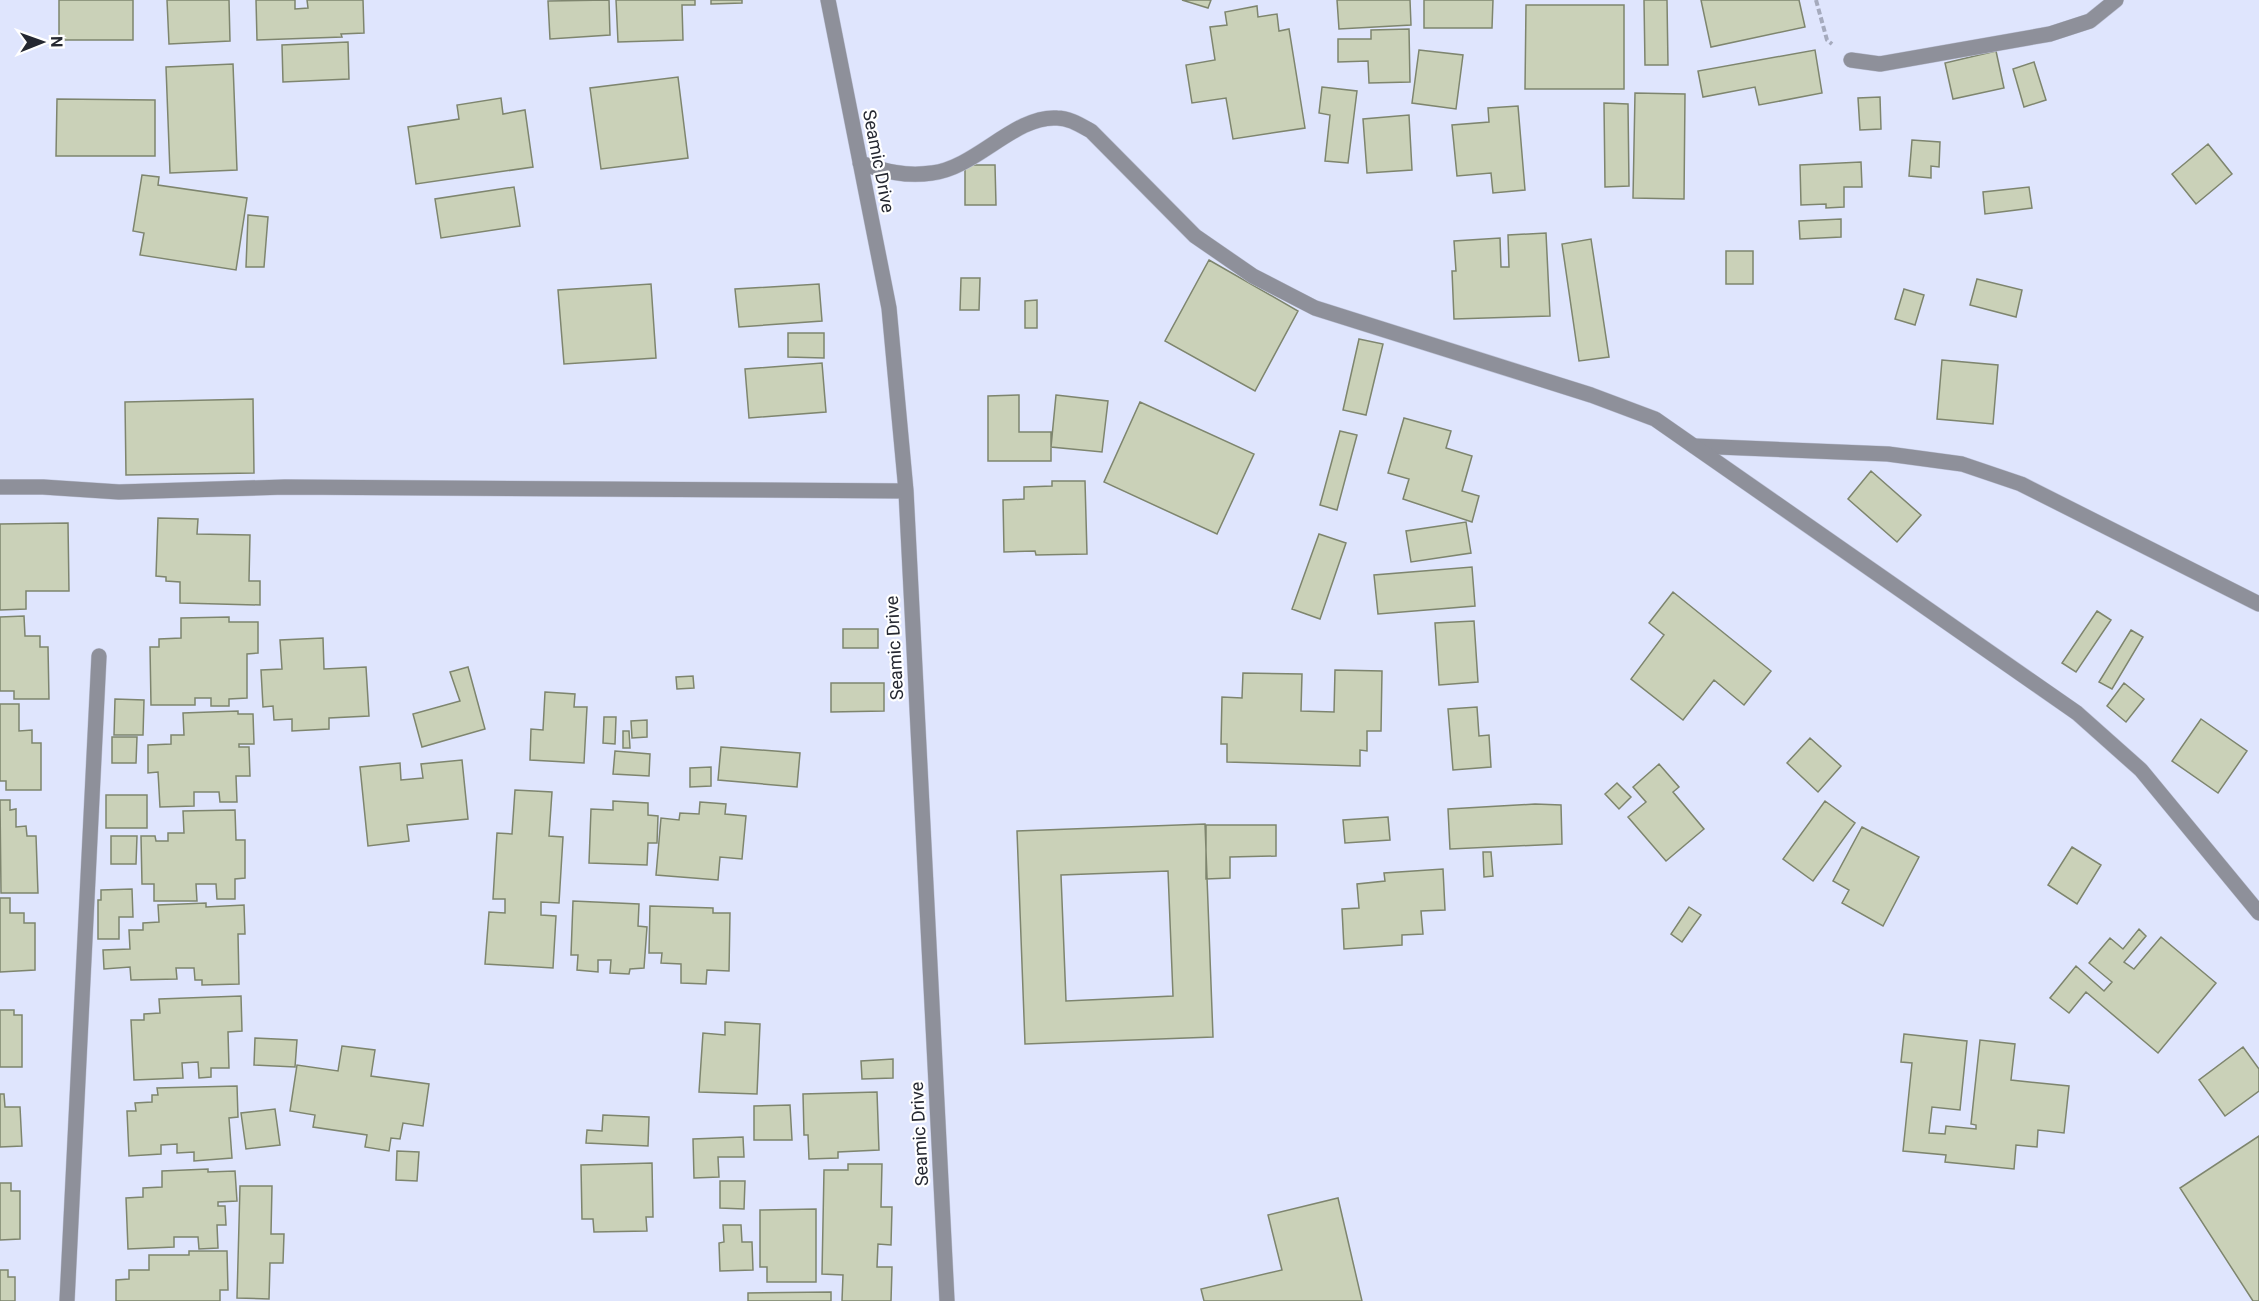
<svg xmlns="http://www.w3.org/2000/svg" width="2259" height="1301" font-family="Roboto,sans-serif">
  <rect width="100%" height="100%" fill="#dfe5fd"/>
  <path fill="#cad1b8" stroke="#7e856e" stroke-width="1.5" fill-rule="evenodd" d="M59 0H133V40H59Z
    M167 0H229L230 41 169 44Z
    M256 0H295V9L308 8 307 0H363L364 33 341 34 342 37 257 40Z
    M609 0 610 35 550 39 548 1Z
    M616 0H695V5H682L683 40 618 42Z
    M711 0H742V3L711 4Z
    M1182 0H1211L1208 8Z
    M1337 0H1410L1411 25 1339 29Z
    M1424 0H1493L1492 28H1424Z
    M1644 0H1667L1668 65H1645Z
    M1701 0H1799L1805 27 1711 47Z
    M1526 5H1624V89H1525Z
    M1257 6 1258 17 1277 14 1279 31 1289 29 1305 128 1233 139 1226 98 1192 103 1186 65 1215 60 1210 27 1227 25 1225 12Z
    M1409 29 1410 82 1369 83 1368 61 1338 62V39H1371V30Z
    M348 42 349 79 283 82 282 45Z
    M1419 50 1463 55 1456 109 1412 103Z
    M1815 50 1822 93 1759 105 1755 87 1703 97 1698 71Z
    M1996 51 2004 88 1953 99 1945 63Z
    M2034 62 2046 100 2024 107 2013 69Z
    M233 64 237 170 170 173 166 67Z
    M678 77 688 158 601 169 590 88Z
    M1322 87 1357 91 1348 163 1325 161 1330 115 1319 113Z
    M1635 93 1685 94 1684 199 1633 198Z
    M1880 97 1881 129 1860 130 1858 98Z
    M501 98 503 114 525 110 533 167 416 184 408 127 459 119 457 105Z
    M57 99 155 100V156H56Z
    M1604 103 1628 104 1629 186 1605 187Z
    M1518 106 1525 190 1493 193 1491 173 1457 176 1452 125 1489 122 1488 108Z
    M1409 115 1412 170 1367 173 1363 119Z
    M1912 140 1940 142 1939 167 1931 166V178L1909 176Z
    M2208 144 2232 174 2196 204 2172 174Z
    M1861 162 1862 187H1844V207L1826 208V204L1801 205 1800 165Z
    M965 165H995L996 205H965Z
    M142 175 159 177 158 185 247 198 236 270 140 255 144 233 133 231Z
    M514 187 520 226 441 238 435 199Z
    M2029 187 2032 208 1985 214 1983 192Z
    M248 215 268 217 264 267H246Z
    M1841 219V237L1800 239 1799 221Z
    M1546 233 1550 316 1454 319 1452 271H1456L1454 241 1500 238 1501 267H1509L1508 235Z
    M1591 239 1609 357 1579 361 1562 244Z
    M1726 251H1753V284H1726Z
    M1209 260 1298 311 1255 391 1165 341Z
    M961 278H980L979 310H960Z
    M1977 279 2022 290 2016 317 1970 305Z
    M651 284 656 358 564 364 558 290Z
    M819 284 822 321 739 327 735 289Z
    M1904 289 1924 295 1915 325 1895 319Z
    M1037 300V328H1025V301Z
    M788 333H824V358L788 357Z
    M1359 339 1383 344 1366 415 1343 410Z
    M1942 360 1998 365 1993 424 1937 419Z
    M822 363 826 412 749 418 745 369Z
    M1019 395V432H1051V461H988V396Z
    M1056 395 1108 401 1102 452 1051 447Z
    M253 399 254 473 126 475 125 402Z
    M1140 402 1254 454 1217 534 1104 482Z
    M1404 418 1451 431 1446 448 1472 456 1462 491 1479 496 1472 522 1403 499 1409 479 1388 473Z
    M1340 431 1357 435 1337 510 1320 505Z
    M1871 471 1921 515 1897 542 1848 499Z
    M1052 481H1085L1087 554 1036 555 1035 551 1004 552 1003 500 1024 499V487L1052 486Z
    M158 518 198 519 197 534 250 535 249 581H260V605L180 603V582L166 581V577L156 576Z
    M1466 522 1471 553 1411 562 1406 531Z
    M68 523 69 591H26V609L0 610V524Z
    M1319 534 1346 543 1320 619 1292 609Z
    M1472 567 1475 606 1378 614 1374 575Z
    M1673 592 1771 671 1744 705 1714 680 1683 720 1631 679 1664 635 1649 623Z
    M2097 611 2111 620 2076 672 2062 663Z
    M24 616 25 636H40V647H48L49 699H14V691H0V617Z
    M229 617V622H258V653L247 654V698L229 699V706H211V698H195V705H151L150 647H159V639L181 638V618Z
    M1474 621 1478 682 1439 685 1435 623Z
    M843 629H878V648H843Z
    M2131 630 2143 637 2112 689 2099 682Z
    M323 638 324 669 366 667 369 716 329 718V729L292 731V719L274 720 273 706 263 707 261 670 282 669 280 640Z
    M468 667 485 729 422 747 413 714 460 701 450 672Z
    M1335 670 1382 671 1381 731H1367V751L1360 750V766L1227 762V744H1221L1222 697 1242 698 1243 673 1302 674 1301 711 1334 712Z
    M693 676 694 688 677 689 676 677Z
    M831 683H884V711L831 712Z
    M2124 683 2144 699 2126 722 2107 706Z
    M545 692 575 694 574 707H587L584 763 530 760 531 729 543 730Z
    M115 699 144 700 143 735H114Z
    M0 704H19V731L32 730V743H41V790H6V781H0Z
    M1477 707 1479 736 1489 735 1491 767 1453 770 1448 709Z
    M238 711V714H253L254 744H239V747H249L250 776H236L237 802H220L219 792H194V806L160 807 158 772 148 773V745L171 744V735H184L183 713Z
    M604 717H616L615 744 603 743Z
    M2201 719 2247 751 2218 793 2172 761Z
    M647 720V737L632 738 631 721Z
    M623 731H629L630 748H623Z
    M112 737H137L136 763H112Z
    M1810 738 1841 766 1818 792 1787 763Z
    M721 747 800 753 797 787 718 780Z
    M615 751 650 754 649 776 613 774Z
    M462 760 468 819 407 825 409 841 368 846 360 767 400 763 401 780 423 778 421 764Z
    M1659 764 1679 787 1673 792 1704 829 1666 861 1628 817 1646 802 1633 787Z
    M711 767V786L690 787V768Z
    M1617 783 1631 797 1619 809 1605 794Z
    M515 790 552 792 549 836 563 837 559 903 541 902V915L556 916 553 968 485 964 489 912 505 913V899H493L497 833 512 834Z
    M106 795H147V828H106Z
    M0 800H10V810L16 809V827L26 826 27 836H36L38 893H1Z
    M613 801 648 803V815L658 816 657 843H648L647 865 589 863 591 809 613 810Z
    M1825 801 1855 823 1813 881 1783 859Z
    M700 802 726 804 725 814 746 816 742 859 720 857 718 880 656 875 661 818 679 820 680 813 699 814Z
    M1535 804 1561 805 1562 844 1450 849 1448 809Z
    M235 810 236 840H245V878L235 879V899H217L216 884H196L197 901H154V884H142L141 836H155L156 841H168V833H184L183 811Z
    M1388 817 1390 840 1345 843 1343 820Z
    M1205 824 1213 1037 1025 1044 1017 831ZM1168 871 1173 996 1066 1001 1061 875Z
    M1206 825H1276V856L1230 857V878L1206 879Z
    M1862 827 1919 857 1883 926 1842 903 1849 890 1833 881Z
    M111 836H137L136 864H111Z
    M2072 847 2101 865 2077 904 2048 885Z
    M1483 852H1491L1493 876 1484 877Z
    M1443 869 1445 910 1421 911 1423 934 1402 935V945L1344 949 1342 909 1359 908 1357 884 1385 881 1384 873Z
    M132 889 133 917H119V939H98V900H101V890Z
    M0 898H10V913H24V923H35V970L0 972Z
    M573 901 639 904 638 926 647 927 644 968 630 969 629 974 610 973 611 960H598V972L577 970 578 955H571Z
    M206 903V907L244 905 245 934H238L239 984 202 985V980H195L194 968H176L177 979 131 980 130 967 104 969 103 950 130 949 129 930H143V923L159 922 158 905Z
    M650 906 713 908V913H730L729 971 707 970 706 984 681 983V964L661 963 662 953H649Z
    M1689 907 1701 915 1682 942 1671 934Z
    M2139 929 2146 936 2124 962 2134 969 2161 937 2216 983 2158 1053 2086 992 2069 1013 2050 998 2076 966 2104 991 2112 982 2089 963 2110 938 2123 949Z
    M241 996 242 1031 228 1032 229 1068H211V1077L199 1078 198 1062 182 1063 183 1078 134 1080 131 1020H144V1014L160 1013 159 999Z
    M0 1010H14V1015H22V1067H0Z
    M725 1022 760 1024 757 1094 699 1092 703 1033 725 1035Z
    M1904 1034 1967 1041 1960 1110 1932 1107 1929 1133 1945 1134 1946 1126 1976 1129V1125L1971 1124 1980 1040 2015 1044 2011 1080 2069 1086 2064 1133 2038 1130 2037 1147 2016 1145 2014 1169 1945 1162 1946 1155 1903 1151 1912 1063 1901 1062Z
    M255 1038 297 1040 295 1067 254 1065Z
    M342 1046 375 1050 371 1076 429 1084 423 1126 403 1123 400 1139 391 1138 389 1151 365 1147 367 1135 313 1127 315 1115 290 1111 297 1065 338 1071Z
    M2243 1047 2259 1069V1091L2225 1116 2199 1080Z
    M893 1059V1078L862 1079 861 1061Z
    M237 1086 238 1117 229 1118 232 1158 194 1161V1152L177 1153V1144L161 1145V1154L129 1156 127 1111H136L135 1103 152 1102V1095H158L157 1088Z
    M877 1092 879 1150 838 1152V1158L809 1159 808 1135H804L803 1094Z
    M0 1094H4L5 1107H20L22 1146 0 1147Z
    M790 1105 792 1140H754V1106Z
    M275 1109 280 1145 246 1149 241 1113Z
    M603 1115 649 1117 648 1146 586 1143 587 1130 602 1131Z
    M2259 1136V1301H2253L2180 1188Z
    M743 1137 744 1157H718L719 1177 694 1178 693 1139Z
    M397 1151 419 1152 417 1181 396 1180Z
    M652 1163 653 1217H646L647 1231 594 1232 593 1219H582L581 1165Z
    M848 1164H882L881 1207H892L891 1245 878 1244 877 1267H892L891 1301H842L843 1275 822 1274 824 1170H848Z
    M208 1169V1172L235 1171 237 1201 218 1202V1206H225L226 1225H217L218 1248 199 1249 198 1237H174V1247L128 1249 126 1198 143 1197V1188L162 1187V1171Z
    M720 1181H745L744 1209 720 1208Z
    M0 1183H11V1191H20V1239L0 1240Z
    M240 1186H272L271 1234H284L283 1263H270L269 1299 237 1298Z
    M1338 1198 1362 1301H1204L1201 1289 1282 1270 1268 1215Z
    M816 1209V1282H767V1267H760V1210Z
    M723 1225H741L742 1242H752L753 1270 720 1271 719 1243 724 1242Z
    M189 1251H227L228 1290H220V1301H116V1280L129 1279V1270H149V1255H189Z
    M0 1270H8V1277H15V1301H0Z
    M831 1292V1301H748V1293Z"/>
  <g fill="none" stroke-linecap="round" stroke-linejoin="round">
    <defs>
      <path id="service" d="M1694 446 1888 454 1962 464 2021 484 2259 604
        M67 1301 99 656"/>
      <path id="minor" d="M828 0 889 308 906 491 947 1301
        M1851 60 1880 64 2050 34 2090 21 2116 0
        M860 163C885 171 905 177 932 173 976 168 1015 115 1057 118 1069 118 1080 125 1091 131L1195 236 1253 276 1315 308 1591 395 1655 419 2077 713 2141 770 2259 913
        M0 487H43L119 492 285 487 906 491"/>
    </defs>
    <use href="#service" stroke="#bec3d8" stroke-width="16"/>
    <use href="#minor" stroke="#bec3d8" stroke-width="16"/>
    <path stroke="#a5aabd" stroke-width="4" stroke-dasharray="6 3" stroke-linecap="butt" d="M1816 0 1827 40 1832 44"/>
    <use href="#service" stroke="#8e909a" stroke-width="15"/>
    <use href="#minor" stroke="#8e909a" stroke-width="15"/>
  </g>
  <g text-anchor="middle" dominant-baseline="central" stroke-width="4.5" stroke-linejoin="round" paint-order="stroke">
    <g font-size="18" fill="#252831" stroke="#fff">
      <text transform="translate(879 161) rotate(79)">Seamic Drive</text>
      <text transform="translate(894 648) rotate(-93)">Seamic Drive</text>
      <text transform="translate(919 1134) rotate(-93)">Seamic Drive</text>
    </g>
  </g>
  <g transform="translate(42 42) rotate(89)" stroke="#ffffff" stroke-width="4.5" paint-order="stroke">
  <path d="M0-4.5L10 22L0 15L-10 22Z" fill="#252831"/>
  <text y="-9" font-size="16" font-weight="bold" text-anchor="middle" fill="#252831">N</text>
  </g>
</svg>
